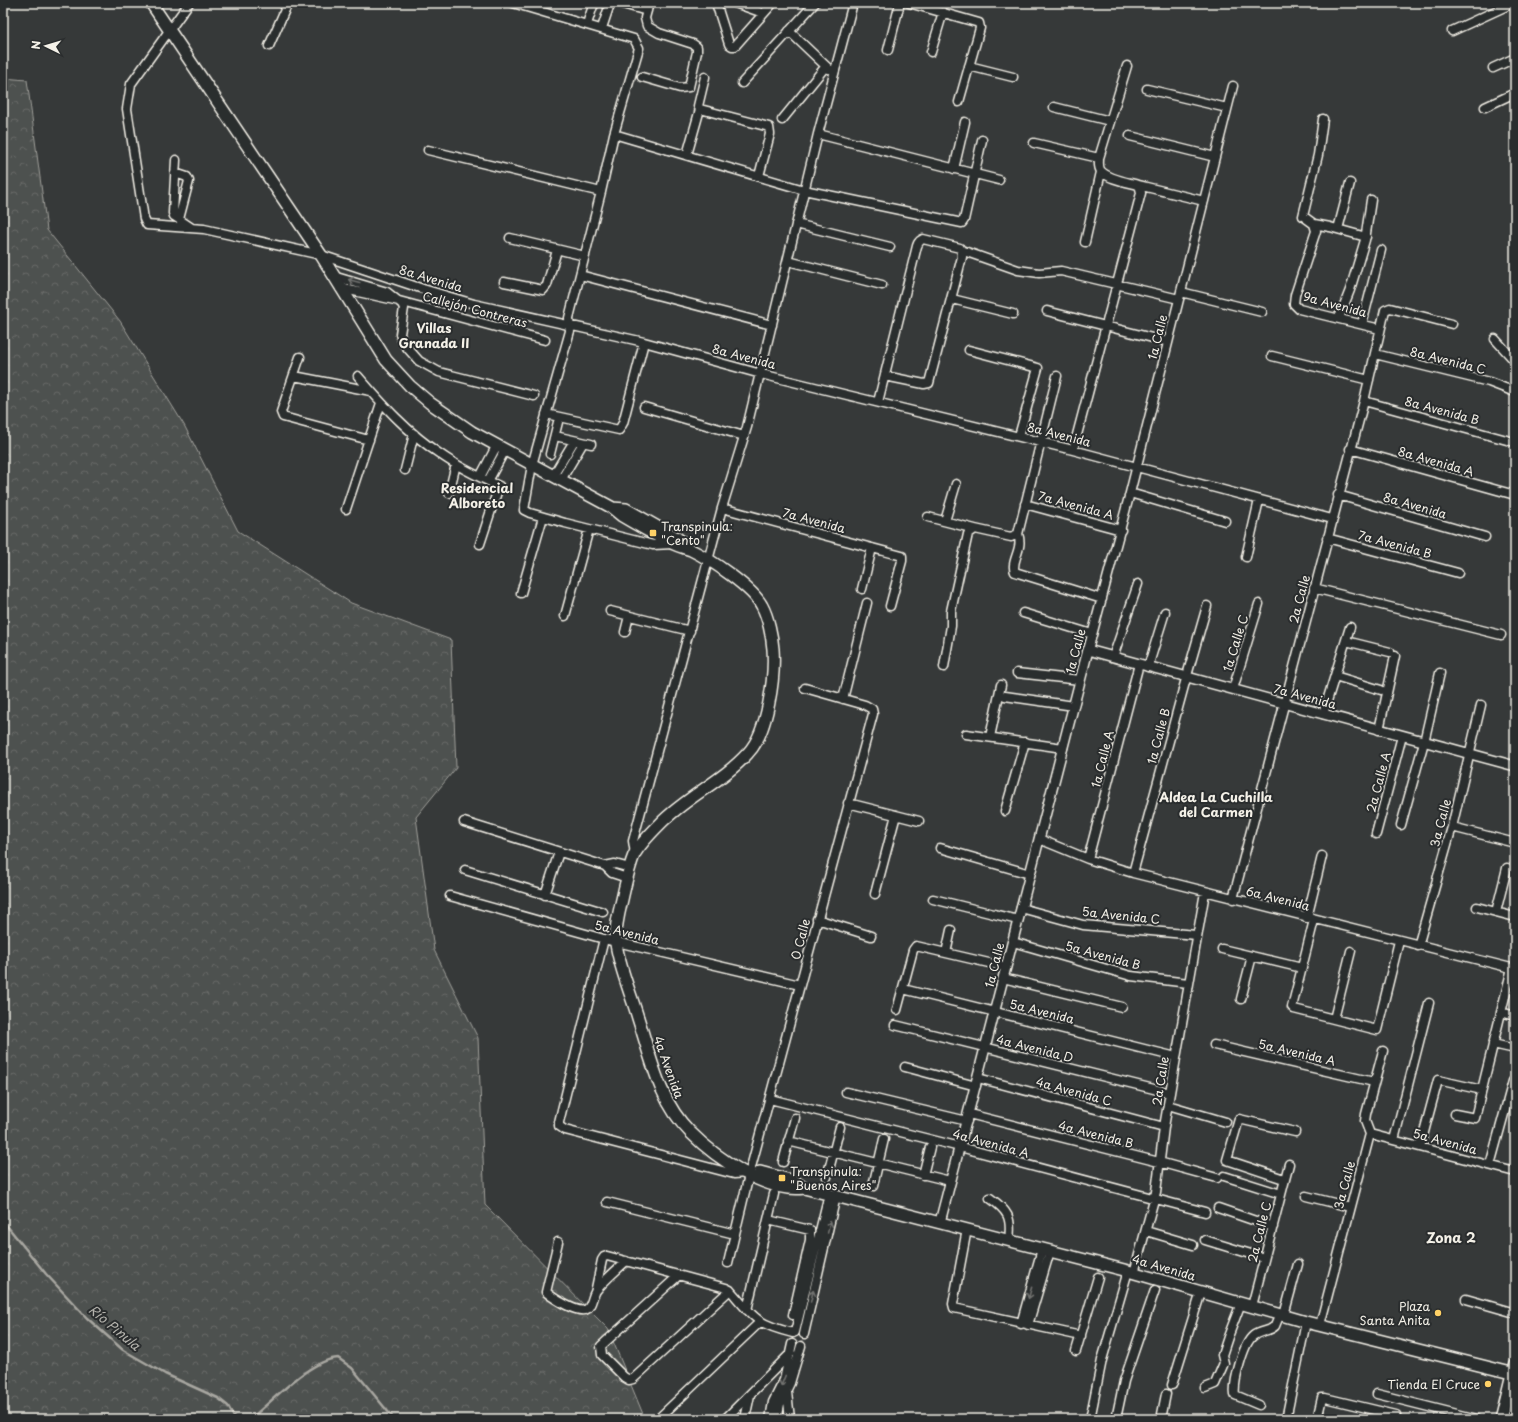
<svg xmlns="http://www.w3.org/2000/svg" width="1518" height="1422" font-family="'Playpen Sans',sans-serif">
  <defs>
    <pattern id="forest-crowns" width="20" height="18" patternUnits="userSpaceOnUse"><rect width="20" height="18" fill="#4e514f"/><path d="M2 6a3 3 0 1 1 6 0M12 15a3 3 0 1 1 6 0" fill="none" stroke="#686a68"/></pattern>
  </defs>
  <rect width="100%" height="100%" fill="#363939"/>
  <filter id="ink" filterUnits="userSpaceOnUse"><feTurbulence type="fractalNoise" baseFrequency=".025" numOctaves="2"/><feDisplacementMap in="SourceGraphic" scale="8" xChannelSelector="R" yChannelSelector="G"/><feConvolveMatrix kernelMatrix="1 2 1 2 8 2 1 2 1" color-interpolation-filters="sRGB"/></filter>
  <g filter="url(#ink)">
    <path fill="url(#forest-crowns)" stroke="#a1a19c" d="M3 78 27 80 47 230 120 321 184 425 238 531 351 603 451 640 456 768 416 817 434 950 478 1038 485 1205 608 1329 645 1419H3Z
      M1435 1412 1453 1419H1434Z"/>
    <g fill="none" stroke-linecap="round" stroke-linejoin="round">
      <path stroke="#a8a7a1" stroke-width="2.5" d="M3 1221 46 1274 87 1318 123 1350 165 1374 218 1398 228 1406 235 1419
        M250 1419C273 1401 309 1360 338 1358L352 1368 394 1419"/>
      <defs>
        <path id="minor" d="M189 3 131 84 127 109 144 219 147 225 204 229 321 255 423 289 474 304 644 342 761 374 1073 450 1332 519
          M513 3 634 39 639 48 614 134 601 192 569 318 570 331 532 465 524 510 530 513 565 523 653 545 673 544
          M619 3 647 11
          M716 3 729 44 732 46H735L773 3
          M735 3 763 13
          M909 3 979 23 980 28 959 102
          M587 24 593 6 596 3
          M602 28 609 7 605 3
          M789 31 829 69
          M1452 31 1513 3
          M269 46 288 3
          M888 50 900 3
          M931 52 943 12
          M969 66 1013 77
          M1493 68 1515 58
          M642 77 680 88 689 87 697 52V47L693 44 659 33 647 26 645 18 649 3
          M742 83 815 3
          M1147 89 1227 108
          M1054 107 1110 121
          M1485 107 1515 93
          M700 109 769 127 770 134 759 176
          M1323 119 1318 155 1303 216 1314 224 1316 231 1295 295 1294 304 1299 309 1380 329
          M782 120 826 66
          M614 134 804 190 962 223 964 220 982 140
          M818 134 999 180
          M1130 136 1215 157
          M1034 143 1099 158
          M428 150 601 192
          M687 155 700 109 698 106 705 77
          M176 160 173 213 174 216 192 228
          M954 169 965 122
          M175 173 187 177 189 181 179 219
          M1138 185 1204 201
          M796 224 890 247
          M1314 224 1330 227 1366 237
          M1338 229 1350 183
          M510 238 585 256
          M1085 242 1101 172
          M961 250 1018 270 1039 273 1061 271 1179 299
          M788 261 882 285
          M580 275 772 325
          M333 276 387 292 402 304 404 308 400 334 403 343 419 361 439 372 534 396
          M504 282 543 290 547 285 557 250
          M340 288 399 301 545 340
          M1181 292 1262 312
          M952 299 1013 314
          M1047 311 1168 342
          M1339 318 1350 290 1365 240 1371 200
          M1362 324 1381 250
          M1495 339 1515 361
          M969 350 1038 368 1019 436
          M1375 354 1489 382 1515 392
          M1272 356 1369 380
          M300 357 281 412 283 417 369 440
          M294 376 371 391
          M358 376C383 405 408 433 440 454 458 467 479 477 499 486L480 544
          M1364 401 1514 442
          M878 402 916 250C917 245 918 241 923 239L960 248 962 253V257L929 383 924 384 885 376
          M644 407 744 436
          M546 414 619 430 623 423 644 342
          M555 436 591 444
          M1350 449 1515 495
          M1073 450 1141 193 1140 188 1138 185C1127 182 1108 179 1101 171 1098 168 1099 163 1099 158L1127 66
          M550 454 558 422
          M405 470 414 434
          M553 476 574 441
          M480 477 497 445
          M561 480 583 443
          M488 481 505 450
          M449 493 456 464
          M1130 493 1225 521
          M1338 495 1485 537
          M1025 504 1121 530
          M722 508 902 556V561L890 606
          M346 509 381 403
          M928 517 975 529
          M945 521 956 484
          M1018 534C1024 549 1010 561 1015 572L1102 599
          M1327 538 1458 573
          M1246 557 1259 500
          M1314 588 1501 635
          M862 589 872 548
          M521 593 543 517
          M610 611 690 631
          M1023 613 1092 634
          M565 616 589 529
          M625 632 629 616
          M1346 641 1390 652
          M1088 650 1130 493 1233 86
          M1113 657 1138 584
          M944 667 951 626V611L968 534 975 529 1011 537 1018 534 1057 376
          M1148 667 1165 612
          M1017 673 1080 680
          M1335 676 1381 690
          M1233 689 1259 604
          M1005 696 1074 706
          M843 699 867 603
          M1323 714 1350 627
          M1379 730 1395 656
          M966 734 1063 748
          M990 737 1001 685
          M848 803 919 821
          M1005 811 1025 742
          M464 822 605 866 612 873 627 878
          M1401 825 1424 742 1440 673
          M1452 827 1515 843
          M1376 834 1402 736
          M1039 839 1088 859 1133 873 1515 969
          M940 848 1030 874
          M635 854 633 841 722 508 747 427 818 134 853 3
          M1088 859 1139 664
          M605 866 615 864 630 868
          M465 870 603 912
          M1133 873 1184 686 1207 606
          M875 894 896 815
          M545 895 559 852
          M450 896 604 939 800 985
          M933 899 1018 920
          M1233 899 1364 401 1385 310 1390 308 1452 324
          M1477 907 1515 917
          M1021 908 1083 925 1196 935
          M1496 912 1507 868
          M1307 918 1322 856
          M817 919 871 936
          M1314 920 1292 1007 1294 1009 1377 1030 1399 941
          M604 939 559 1122V1126L565 1130 734 1174 746 1173
          M1013 942 1131 976 1188 983
          M1418 946 1452 827 1481 705
          M1222 949 1302 968
          M946 953 951 930
          M1003 978 1122 1007
          M903 989 1176 1057
          M1241 999 1252 956
          M897 1010 913 950 916 946 1006 967
          M1501 1012 1515 1016
          M1334 1019 1351 951
          M895 1025 1170 1093
          M1493 1044 1515 1049
          M1214 1045 1374 1082
          M905 1067 976 1086
          M978 1078 1164 1127
          M846 1092 967 1121
          M770 1099 960 1147 1205 1212
          M1168 1105 1226 1122
          M969 1114 1159 1162 1217 1178
          M1455 1114 1475 1118 1512 968
          M1370 1134 1515 1172
          M1394 1140 1429 1003
          M788 1141 950 1181
          M1420 1147 1438 1080 1482 1090
          M783 1162 795 1118
          M1490 1165 1513 1081
          M750 1171 873 714 872 709 865 705 805 688
          M923 1175 930 1147
          M1224 1176 1281 1194
          M827 1177 840 1127
          M1284 1179 1227 1160 1239 1119 1295 1132
          M873 1186 884 1139
          M1306 1196 1350 1207
          M990 1198C1008 1211 1012 1217 1009 1240
          M607 1202 735 1234
          M1218 1208 1273 1227
          M768 1220 810 1230V1240L793 1315
          M967 1229 953 1304 954 1308 1081 1336
          M1146 1231 1193 1245
          M1205 1240 1264 1258
          M558 1242 546 1292C553 1298 579 1315 587 1309 592 1305 592 1297 595 1292 603 1281 616 1271 626 1261
          M728 1263 749 1175
          M1134 1273 1156 1192 1164 1127 1205 892
          M678 1276 601 1346 602 1355 624 1377 629 1380 633 1379 730 1290
          M595 1293 602 1260 604 1257 607 1256 726 1288 730 1290C754 1318 756 1324 793 1333
          M1466 1299 1515 1313
          M1252 1306 1289 1164
          M747 1310 774 1194
          M1284 1315 1298 1264
          M1021 1324 1042 1249
          M1028 1325 1050 1251
          M1320 1325 1370 1134 1365 1121 1366 1114 1383 1051
          M795 1332 829 1194
          M804 1334 836 1196
          M1076 1351 1098 1277
          M1172 1385 1201 1292
          M1205 1388 1215 1384 1224 1363 1222 1355 1228 1337 1241 1303
          M787 1392 790 1419
          M1377 1394 1477 1419
          M1259 1405 1235 1395C1233 1383 1243 1344 1253 1336 1260 1330 1269 1332 1275 1326L1280 1314
          M658 1419 760 1322
          M725 1419 791 1353
          M745 1419 750 1395
          M770 1419 773 1402 784 1380 792 1344
          M777 1419 780 1404 790 1383 801 1346
          M1090 1419 1102 1360 1128 1271
          M1116 1419 1124 1381 1155 1290
          M1161 1419 1166 1394
          M1286 1419 1306 1322
          M1317 1419 1322 1398H1325L1396 1415V1419"/>
        <path id="tertiary" d="M940 1222 1088 650 1515 766
          M1512 1374 1515 1364"/>
        <path id="secondary" d="M151 3 321 255 386 360 410 386 430 403 472 432 611 507 622 516C639 526 656 536 674 544 680 547 686 548 691 550 710 559 753 588 762 606 768 617 772 636 773 649 775 677 768 732 748 753 723 781 686 797 660 824 651 833 640 844 634 855 629 867 626 882 623 895 620 909 614 929 616 944 620 969 631 994 638 1018 651 1058 659 1101 690 1132 716 1158 766 1193 804 1188L1128 1271 1306 1322 1515 1374
          M612 508 626 509 677 538 682 542
          M760 1172 794 1181 804 1188
          M1501 1419 1512 1374"/>
      </defs>
      <use href="#minor" stroke="#f4f1e8" stroke-width="11"/>
      <use href="#tertiary" stroke="#f4f1e8" stroke-width="12"/>
      <use href="#secondary" stroke="#f4f1e8" stroke-width="14"/>
      <use href="#minor" stroke="#2a2d2e" stroke-width="8"/>
      <use href="#tertiary" stroke="#2a2d2e" stroke-width="9"/>
      <use href="#secondary" stroke="#2a2d2e" stroke-width="11"/>
    </g>
    <defs><path id="oneway-shaft" d="M-6 0H5M1.5-3L5.5 0L1.5 3" fill="none" stroke-width="1.6" stroke-linecap="round" stroke-linejoin="round"/></defs>
    <g stroke="#71726f">
      <use href="#oneway-shaft" transform="translate(354 281) rotate(-165)"/>
      <use href="#oneway-shaft" transform="translate(829 1227) rotate(-77)"/>
      <use href="#oneway-shaft" transform="translate(1030 1293) rotate(106)"/>
      <use href="#oneway-shaft" transform="translate(812 1296) rotate(-77)"/>
      <use href="#oneway-shaft" transform="translate(783 1381) rotate(112)"/>
    </g>
  </g>
  <g fill="#ffd166" stroke="#2a2d2e" stroke-width="1.5">
    <rect x="649" y="529" width="8" height="8" rx="2"/>
    <rect x="778" y="1174" width="8" height="8" rx="2"/>
    <circle cx="1438" cy="1313" r="4"/>
    <circle cx="1488" cy="1384" r="4"/>
  </g>
  <g text-anchor="middle" dominant-baseline="central" stroke-width="4" stroke-linejoin="round" paint-order="stroke">
    <g font-size="12" fill="#f4f1e8" stroke="#2a2d2e">
      <text transform="translate(431 278) rotate(17)">8a Avenida</text>
      <text transform="translate(1335 304) rotate(15)">9a Avenida</text>
      <text transform="translate(475 309) rotate(15)">Callejón Contreras</text>
      <text transform="translate(1157 337) rotate(-76)">1a Calle</text>
      <text transform="translate(744 356) rotate(15)">8a Avenida</text>
      <text transform="translate(1448 360) rotate(14)">8a Avenida C</text>
      <text transform="translate(1442 410) rotate(15)">8a Avenida B</text>
      <text transform="translate(1059 434) rotate(14)">8a Avenida</text>
      <text transform="translate(1436 461) rotate(16)">8a Avenida A</text>
      <text transform="translate(1076 505) rotate(15)">7a Avenida A</text>
      <text transform="translate(1415 505) rotate(16)">8a Avenida</text>
      <text transform="translate(814 520) rotate(15)">7a Avenida</text>
      <text transform="translate(1395 544) rotate(15)">7a Avenida B</text>
      <text transform="translate(1299 599) rotate(-75)">2a Calle</text>
      <text transform="translate(1235 643) rotate(-73)">1a Calle C</text>
      <text transform="translate(1075 651) rotate(-75)">1a Calle</text>
      <text transform="translate(1305 696) rotate(15)">7a Avenida</text>
      <text transform="translate(1158 736) rotate(-75)">1a Calle B</text>
      <text transform="translate(1102 759) rotate(-76)">1a Calle A</text>
      <text transform="translate(1378 782) rotate(-75)">2a Calle A</text>
      <text transform="translate(1440 823) rotate(-75)">3a Calle</text>
      <text transform="translate(1278 898) rotate(14)">6a Avenida</text>
      <text transform="translate(1121 915) rotate(6)">5a Avenida C</text>
      <text transform="translate(627 932) rotate(14)">5a Avenida</text>
      <text transform="translate(800 939) rotate(-75)">0 Calle</text>
      <text transform="translate(1103 955) rotate(15)">5a Avenida B</text>
      <text transform="translate(994 965) rotate(-76)">1a Calle</text>
      <text transform="translate(1042 1011) rotate(14)">5a Avenida</text>
      <text transform="translate(1035 1048) rotate(14)">4a Avenida D</text>
      <text transform="translate(1297 1052) rotate(13)">5a Avenida A</text>
      <text transform="translate(669 1067) rotate(70)">4a Avenida</text>
      <text transform="translate(1160 1081) rotate(-81)">2a Calle</text>
      <text transform="translate(1074 1091) rotate(15)">4a Avenida C</text>
      <text transform="translate(1096 1134) rotate(14)">4a Avenida B</text>
      <text transform="translate(1445 1141) rotate(15)">5a Avenida</text>
      <text transform="translate(991 1143) rotate(15)">4a Avenida A</text>
      <text transform="translate(1344 1185) rotate(-75)">3a Calle</text>
      <text transform="translate(1259 1232) rotate(-76)">2a Calle C</text>
      <text transform="translate(1164 1267) rotate(16)">4a Avenida</text>
    </g>
    <g font-size="12" fill="#f4f1e8" stroke="#2a2d2e" text-anchor="start">
      <text x="661" y="526">Transpinula:<tspan x="661" dy="14">"Cento"</tspan></text>
      <text x="790" y="1171">Transpinula:<tspan x="790" dy="14">"Buenos Aires"</tspan></text>
      <text x="1430" y="1306" text-anchor="end">Plaza<tspan x="1430" dy="14">Santa Anita</tspan></text>
      <text x="1480" y="1384" text-anchor="end">Tienda El Cruce</text>
    </g>
    <g font-size="13" font-weight="bold" fill="#f4f1e8" stroke="#2a2d2e">
      <text x="434" y="327">Villas<tspan x="434" dy="15">Granada II</tspan></text>
      <text x="477" y="487">Residencial<tspan x="477" dy="15">Alboreto</tspan></text>
      <text x="1216" y="796">Aldea La Cuchilla<tspan x="1216" dy="15">del Carmen</tspan></text>
    </g>
    <g font-size="13" font-style="italic" fill="#b4b3ad" stroke="#2a2d2e">
      <text transform="translate(115 1327) rotate(40)">Río Pinula</text>
    </g>
    <g font-size="14" font-weight="bold" fill="#f4f1e8" stroke="#2a2d2e">
      <text x="1451" y="1237">Zona 2</text>
    </g>
  </g>
  <rect width="1518" height="1422" fill="none" stroke="#2a2d2e" stroke-width="16"/>
  <rect x="8" y="8" width="1502" height="1406" fill="none" stroke="#f4f1e8" stroke-width="1.5" filter="url(#ink)"/>
  <g transform="translate(46 46) rotate(275)" stroke="#2a2d2e" stroke-width="3" paint-order="stroke">
  <path d="M0-3L7 15L0 10L-7 15Z" fill="#f4f1e8"/>
  <text y="-6" font-size="11" font-weight="bold" text-anchor="middle" fill="#f4f1e8">N</text>
  </g>
</svg>
